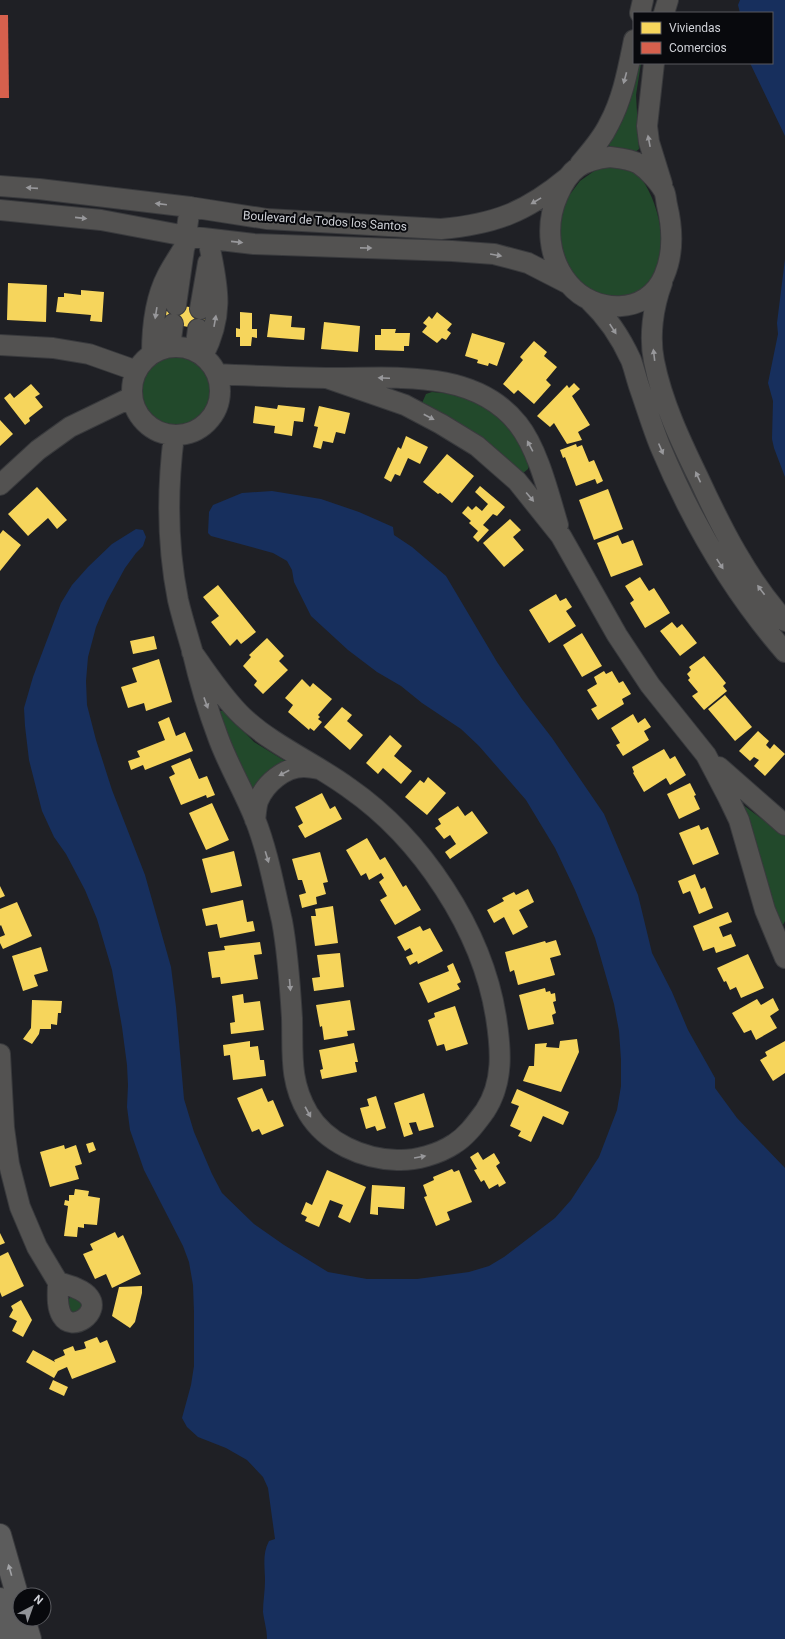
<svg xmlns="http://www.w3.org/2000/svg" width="785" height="1639" font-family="Roboto,sans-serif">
  <rect width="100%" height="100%" fill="#1f2025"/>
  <path fill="#22492b" d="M636 63H641L636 95 639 149 633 154 611 149 608 143Z
    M611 166C620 167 627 167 635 172 643 178 648 189 652 198 663 225 667 258 650 284 645 291 631 296 624 300L598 295 578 282 565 265 559 245 560 211 568 197 580 181 597 169Z
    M140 392a35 35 0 1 1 70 0a35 35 0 1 1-70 0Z
    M432 392 455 394 482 405 506 424 523 448 530 462 528 469 522 474 422 403 426 394Z
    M219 711H224L254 742 290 764 252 795 217 714Z
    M739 802 785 836V921L783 925 774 923Z
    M71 1297H75L84 1304 76 1319 63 1303Z"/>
  <path fill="#172f5d" d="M740 0H785V136L750 63H772V13H740L738 5Z
    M785 259V477L774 448 772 439 773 401 768 383 778 334 777 323Z
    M272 491 321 499 359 512 393 527 394 535 412 547 446 576 497 662 522 699 552 738 604 814 638 895 652 953 672 992 688 1030 715 1078V1088L737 1118 785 1168V1639H267C267 1629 264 1621 263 1612 263 1601 265 1591 265 1581 265 1567 262 1554 269 1541L275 1539 268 1488 263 1477 247 1460 226 1448 198 1437 187 1427 182 1418 191 1385 194 1366V1312L193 1285 189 1262 183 1246 144 1170 130 1130 127 1107 128 1085 127 1065 122 1027 112 970 97 919 85 890 66 854 54 837 42 811 29 760 25 726 24 708 33 677 61 603 72 585 88 567 112 544 136 529 143 530 146 537 143 546 136 553 125 568 107 601 96 627 88 657 86 681 87 705 96 740 112 790 145 875 171 967 176 1007 184 1099 194 1132 212 1174 222 1193 254 1224 284 1245 328 1272 367 1279H417L469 1272 489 1266 504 1257 555 1218 571 1200 599 1157 617 1110 621 1086V1060L619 1031 614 1004 595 938 575 890 555 848 526 800 479 746 461 729 422 703 401 686 377 672 348 650 311 616 294 582 292 570 287 561 273 553 211 536 208 533 209 512 213 505 242 493Z"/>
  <path fill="#f6d55c" d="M8 283 47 285 46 322 7 320Z
    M81 290 104 292 102 322 90 321 91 315 56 312 58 297H64V293L81 295Z
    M164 303 208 310 205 330 161 322Z
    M240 312 252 313V329H257V338L252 337 251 346H240V337H236V328L240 329Z
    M437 312 452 324 447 330 451 333 446 340 442 338 437 343 422 332 427 326 423 323 429 316 432 319Z
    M270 314 292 316 291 327 305 328 304 340 267 337Z
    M324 322 360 326 358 352 321 349Z
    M381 329H396L395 333H410L409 346H404V351L375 350V335H381Z
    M472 333 505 343 497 366 489 363 488 366 477 363 478 360 465 356Z
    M534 341 547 352 544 356 557 367 546 380 551 385 534 404 518 390 514 394 503 384 523 360 520 357Z
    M574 383 580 389 572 396 590 425 578 432 582 440 567 444 554 423 550 427 537 416 567 385 569 388Z
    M31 384 40 394 35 397 43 407 29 418 30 421 25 425 4 398 10 393 14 398Z
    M278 405 305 408 303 422 294 421 292 436 274 433 275 426 253 423 255 406 277 409Z
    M319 406 350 413 345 434 336 432 333 443 323 441 321 449 313 447 318 427 314 426Z
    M0 420 13 434 0 446Z
    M406 436 428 447 420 464 408 458 400 476 395 474 391 482 384 478 398 447 401 449Z
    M576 444 577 447 582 445 589 462 594 460 603 481 597 484 595 479 576 486 565 457 563 458 560 450Z
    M447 454 474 476 452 503 440 493 438 494 423 482Z
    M480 486 505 507 497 516 493 514 483 525 489 530 478 542 473 537 478 531 469 523 471 521 462 513 468 506 472 510 476 506 482 511 488 504 475 492Z
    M37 487 67 520 57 529 48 518 28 536 8 514Z
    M608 489 623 529 594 540 579 500Z
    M510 519 521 530 513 537 524 550 504 567 483 543Z
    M3 530 21 545 0 571V534Z
    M618 535 622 544 633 540 643 565 611 577 597 543Z
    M640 577 649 591 654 588 670 613 645 628 630 603 634 600 625 586Z
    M218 585 256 632 241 644 237 639 230 646 211 622 219 616 203 597Z
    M556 594 560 601 566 598 572 607 566 611 576 626 549 643 529 610Z
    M672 622 677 628 682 624 697 643 680 656 660 631Z
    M582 633 602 666 582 677 563 645Z
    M154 636 157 649 133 654 130 641Z
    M267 638 284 656 279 661 288 670 263 694 254 685 257 681 243 666 251 657 249 655Z
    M704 656 726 683 723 686 727 691 704 710 692 696 698 692 688 680 690 678 687 674 691 670 689 667Z
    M159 659 172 702 146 711 144 703 128 708 121 687 137 682 132 668Z
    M604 671 606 674 612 671 619 683 623 681 631 694 622 699 624 704 598 720 591 709 597 706 587 690 597 684 594 677Z
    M302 679 310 687 313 683 332 699 318 715 320 717 318 719 322 722 314 731 310 728 309 730 288 712 293 705 285 698Z
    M725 695 752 727 735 741 708 709Z
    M342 707 352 715 347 721 363 735 350 750 324 727Z
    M633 714 638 723 645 718 651 727 644 731 649 740 623 756 616 745 620 743 611 728Z
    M169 717 176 736 185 732 193 751 145 770 143 765 131 770 128 761 140 757 137 751 165 740 158 722Z
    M758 731 769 741 766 745 770 749 774 744 785 754 765 776 754 766 759 760 754 757 750 761 739 751Z
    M390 735 402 746 394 756 412 771 401 784 383 768 378 774 366 763Z
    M664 749 670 759 675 756 686 775 670 785 666 778 644 792 633 773 634 772 632 767Z
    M190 758 199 779 207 776 215 795 207 798 206 795 181 805 169 777 175 774 171 766Z
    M428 777 446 793 427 815 405 797 420 780 424 783Z
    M690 783 696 795 694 796 700 809 679 819 667 794Z
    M322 793 330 809 335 806 342 819 305 838 298 826 303 823 295 807Z
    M212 803 229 840 206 850 189 813Z
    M458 806 465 816 472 811 488 833 450 859 445 852 456 844 450 835 444 839 435 828 441 824 438 819Z
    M699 825 701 830 708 827 719 854 693 865 679 833Z
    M367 838 380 860 385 857 403 887 406 885 421 910 395 925 380 900 387 896 379 882 384 878 381 873 369 880 366 873 361 876 346 850Z
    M234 851 242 886 211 893 202 859Z
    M320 852 328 882 323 883 326 894 316 897 317 904 302 908 299 895 306 893 302 880H298L292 859Z
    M695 874 701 889 705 887 713 908 699 914 690 891 683 894 678 881Z
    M0 886 5 896 0 898Z
    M528 889 534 902 519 910 528 927 513 935 504 917 494 923 487 910 504 901 502 898 514 892 516 895Z
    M243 900 247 922 253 921 255 931 220 938 217 924 206 926 202 909Z
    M17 902 32 936 3 949 0 943V937L5 935 1 925 0 926V909Z
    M333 906 338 943 315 946 311 916H316L315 909Z
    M728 912 732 922 719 927 723 937 731 934 736 946 716 953 714 947 703 951 693 926Z
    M420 926 423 931 430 928 443 951 418 964 417 961 410 965 406 957 413 954 410 948 405 951 397 937Z
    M556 940 561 955 550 958 555 975 518 985 514 970 510 972 505 952 545 941 546 943Z
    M260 942 262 954 254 955 258 979 221 984 220 977 212 978 208 952 225 950 224 946Z
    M41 947 48 971 34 975 38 986 23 991 12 956Z
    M340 953 344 987 314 991 312 978 320 977 317 955Z
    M748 954 764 988 741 998 736 987 730 990 726 981 724 982 717 968Z
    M453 963 461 982 457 984 460 989 428 1003 419 983 449 971 447 966Z
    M545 988 546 992 550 991 551 994 555 993 556 1001 553 1002 556 1013 552 1015 554 1024 528 1030 519 995Z
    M243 994 244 1003 260 1001 264 1030 231 1034 230 1023 235 1022 232 996Z
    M773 998 779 1010 770 1016 777 1028 756 1040 751 1030 744 1033 732 1013 757 999 761 1005Z
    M32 1000 62 1001 61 1013H58L57 1025 51 1024V1029H40L39 1034 32 1044 23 1039 31 1028Z
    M350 1000 355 1030 347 1031 348 1036 324 1040 322 1026 320 1027 316 1005Z
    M455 1006 468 1044 446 1051 444 1044 437 1046 428 1020 435 1017 434 1013Z
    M577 1039 579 1052 561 1092 523 1081 529 1066H534L535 1044 547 1043 546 1047 559 1048 560 1041Z
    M250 1041V1047L258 1046 260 1060H264L266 1076 233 1080 230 1055 224 1056 223 1045Z
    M785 1041V1073L773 1081 760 1060 767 1056 765 1052Z
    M354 1043 358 1062H355L357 1072 322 1079 320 1070 323 1069 319 1050Z
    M262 1088 268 1102 273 1100 284 1126 262 1135 259 1129 252 1132 237 1098Z
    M517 1089 569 1112 563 1125 543 1116 531 1142 518 1136 521 1131 510 1126 519 1106 511 1103Z
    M424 1093 434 1127 419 1131 416 1122 409 1123 413 1134 404 1137 394 1103Z
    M376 1096 386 1128 377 1131 375 1126 366 1129 360 1108 369 1106 367 1099Z
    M93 1142 96 1150 89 1153 86 1144Z
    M64 1145 65 1149 76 1145 82 1164 75 1166 79 1179 50 1187 40 1152Z
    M478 1152 483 1160 494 1153 500 1163 496 1166 506 1183 499 1187 498 1184 489 1189 484 1180 481 1182 474 1170 477 1169 470 1157Z
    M452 1169 454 1172 459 1170 472 1202 447 1212 450 1220 436 1226 424 1197 427 1196 423 1185 434 1180 433 1177Z
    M327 1170 366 1187 350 1223 338 1217 343 1205 330 1200 319 1227 305 1221 307 1217 301 1214 306 1202 312 1205Z
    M372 1185 405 1187 404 1209 378 1207V1215L370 1214Z
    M75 1189 89 1191 88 1196 100 1198 97 1225 84 1224V1228L78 1227 77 1237 64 1236 68 1206 64 1205 65 1200 69 1201V1195H74Z
    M115 1232 118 1238 123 1235 141 1274 112 1288 106 1274 95 1279 83 1254 93 1250 90 1244Z
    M0 1233 5 1243 0 1245Z
    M8 1252 24 1286 2 1297 0 1292V1256Z
    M142 1286V1293L135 1322 130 1328 112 1316 119 1287Z
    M21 1300 32 1320 23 1337 12 1331 17 1321 9 1317 13 1310 11 1306Z
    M97 1337 100 1343 107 1340 116 1362 72 1379 67 1367 58 1371 54 1378 26 1362 33 1350 55 1362 54 1360 65 1355 63 1350 73 1346 75 1351 84 1349 86 1348 84 1342Z
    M53 1380 68 1387 64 1396 49 1389Z"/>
  <path fill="#d6604d" d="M0 15H8L9 98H0Z"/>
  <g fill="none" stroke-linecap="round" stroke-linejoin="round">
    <defs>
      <path id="minor" d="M640 13 643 0
        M664 13 668 0
        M654 63 647 126 649 142 662 184
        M610 157C619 158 631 159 639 164 648 170 659 182 664 191 666 195 666 201 667 205 673 230 674 253 664 276 647 316 594 314 569 284 548 259 545 224 558 195 569 169 582 160 610 157Z
        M580 164C591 151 602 139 609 124 623 98 628 69 634 40
        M0 186 39 189 190 207 267 219 441 229C495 224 526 212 567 178
        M0 210 101 220 186 236 254 244 452 251 494 254 528 263 569 284
        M662 283C653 307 649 336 654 361 662 402 681 442 699 479 722 529 748 580 785 621
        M589 300C607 317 621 338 631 360 634 368 636 377 639 386 646 406 652 426 660 446 691 520 732 591 785 652
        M176 305 190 207
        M200 309 208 263
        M0 345 53 348 89 354 137 371
        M170 347 173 324
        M132 391a44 44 0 1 1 88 0a44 44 0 1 1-88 0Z
        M195 351 198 329
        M152 354C152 328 155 299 167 276 172 266 179 256 185 246
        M203 356C223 317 219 291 210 249
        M217 374C253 376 289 377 326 378 390 379 473 367 518 424 538 449 549 495 558 525
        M327 378 405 405 441 424 477 446 517 481 561 536 617 635 650 685 706 755 728 797 739 820 765 910 785 958
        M174 435C167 490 167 545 178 600 182 617 187 633 192 650 199 680 207 708 218 737 228 765 244 791 255 819 268 852 274 887 282 921 288 953 290 985 292 1018 293 1053 289 1081 308 1113 326 1143 363 1159 397 1160 415 1161 439 1154 454 1144 467 1136 476 1123 485 1111 504 1082 501 1049 496 1017 482 929 421 838 349 788 315 763 274 746 243 717 223 698 208 674 192 652
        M0 485 38 450 70 427 132 397
        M719 767 785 825
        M255 820C256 814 256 807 258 801 265 784 284 767 304 767 309 767 314 768 319 769
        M0 1054 4 1128 9 1164 20 1207 37 1247 58 1282
        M58 1282C68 1285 83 1289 89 1297 101 1313 72 1333 62 1316 56 1306 58 1292 58 1282Z"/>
      <path id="major" d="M0 1535 20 1605
        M0 1599 11 1639
        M24 1619 30 1639"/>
    </defs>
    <use href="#minor" stroke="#393a3d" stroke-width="22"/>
    <use href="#major" stroke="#393a3d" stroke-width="24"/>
    <use href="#minor" stroke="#535251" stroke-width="20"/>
    <use href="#major" stroke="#5c5c5c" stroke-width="22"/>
  </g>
  <defs><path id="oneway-solid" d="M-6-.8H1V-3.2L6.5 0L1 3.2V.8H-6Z"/></defs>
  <g fill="#98989b">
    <use href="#oneway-solid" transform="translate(625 78) rotate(105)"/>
    <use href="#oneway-solid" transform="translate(649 141) rotate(-101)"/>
    <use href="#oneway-solid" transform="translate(32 188) rotate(-176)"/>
    <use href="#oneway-solid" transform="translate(536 201) rotate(149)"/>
    <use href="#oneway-solid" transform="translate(161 204) rotate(-173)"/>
    <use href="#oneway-solid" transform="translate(81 218) rotate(6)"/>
    <use href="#oneway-solid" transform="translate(237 242) rotate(6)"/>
    <use href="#oneway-solid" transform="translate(366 248) rotate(1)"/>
    <use href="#oneway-solid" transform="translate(496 255) rotate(10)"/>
    <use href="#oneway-solid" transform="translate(156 313) rotate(99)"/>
    <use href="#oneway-solid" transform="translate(215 321) rotate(-80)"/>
    <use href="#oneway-solid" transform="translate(613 329) rotate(57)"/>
    <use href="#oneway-solid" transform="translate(654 355) rotate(-97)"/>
    <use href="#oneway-solid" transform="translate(384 378) rotate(-178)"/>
    <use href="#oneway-solid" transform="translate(429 417) rotate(28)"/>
    <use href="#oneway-solid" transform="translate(530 446) rotate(-118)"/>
    <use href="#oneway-solid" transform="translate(661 449) rotate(67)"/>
    <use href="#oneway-solid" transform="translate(698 477) rotate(-115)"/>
    <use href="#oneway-solid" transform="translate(530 497) rotate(50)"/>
    <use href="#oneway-solid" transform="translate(720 564) rotate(57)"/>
    <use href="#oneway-solid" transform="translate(761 590) rotate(-127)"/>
    <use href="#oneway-solid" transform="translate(206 703) rotate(70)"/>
    <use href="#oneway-solid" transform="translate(284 773) rotate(152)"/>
    <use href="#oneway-solid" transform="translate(267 857) rotate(73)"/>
    <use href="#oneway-solid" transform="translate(290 985) rotate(85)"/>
    <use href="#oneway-solid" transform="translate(308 1112) rotate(61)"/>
    <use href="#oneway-solid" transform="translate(420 1157) rotate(-10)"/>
  </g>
  <use fill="#a2a3a6" href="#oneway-solid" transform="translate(10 1570) rotate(-106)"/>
  <g text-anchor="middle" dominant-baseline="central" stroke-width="4" stroke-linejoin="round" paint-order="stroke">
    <g font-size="12" fill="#d0d2d8" stroke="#08090d">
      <text transform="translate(325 221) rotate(4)">Boulevard de Todos los Santos</text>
    </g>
  </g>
  <rect x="633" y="12" width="140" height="52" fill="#08090d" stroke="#58595e"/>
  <rect x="641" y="22" width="20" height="12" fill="#f6d55c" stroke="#58595e"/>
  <text x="669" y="32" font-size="12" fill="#d0d2d8">Viviendas</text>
  <rect x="641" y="42" width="20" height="12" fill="#d6604d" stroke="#58595e"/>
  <text x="669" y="52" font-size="12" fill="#d0d2d8">Comercios</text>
  <g transform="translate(32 1607) rotate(41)"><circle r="19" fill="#08090d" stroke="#58595e"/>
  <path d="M0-3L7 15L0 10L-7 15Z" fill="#929499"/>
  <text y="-6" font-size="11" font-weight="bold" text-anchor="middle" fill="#d0d2d8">N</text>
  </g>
</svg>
